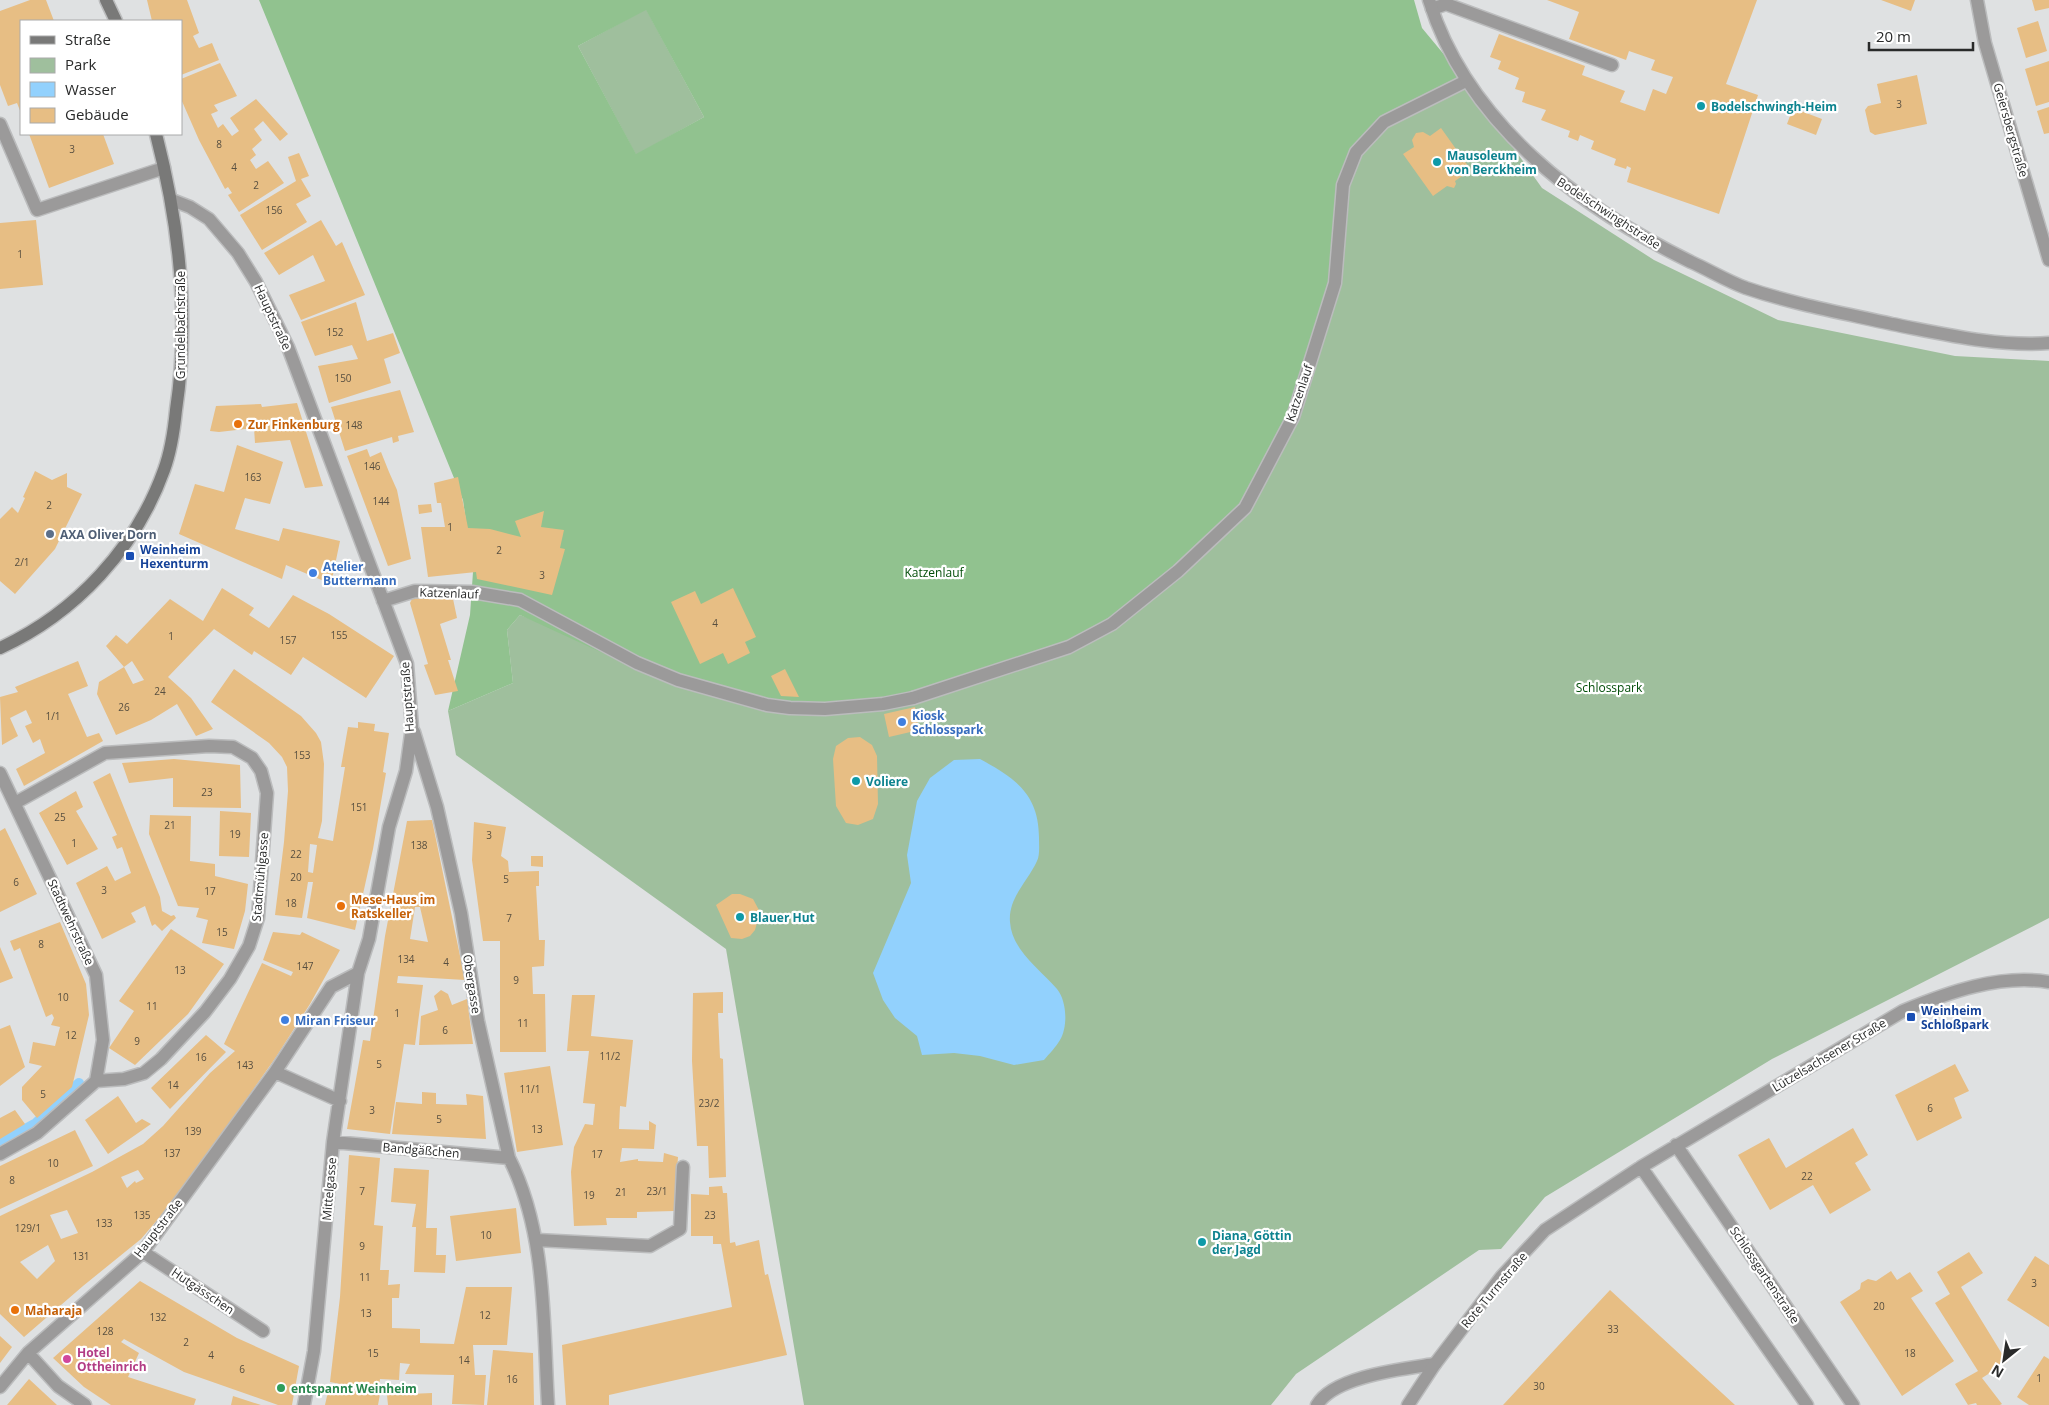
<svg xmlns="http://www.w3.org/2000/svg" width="2049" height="1405" font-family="'Open Sans',sans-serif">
  <rect width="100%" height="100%" fill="#dfe1e2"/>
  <path fill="#9fbf9d" d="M646 9 704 117 636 155 578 46Z
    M1466 81 1542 188 1654 260 1778 320 1955 356 2049 361V918L1772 1059 1545 1197 1501 1249 1479 1250 1296 1374 1271 1405H804L726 949 456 755 448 711 513 683 507 630 520 615 541 623 1343 185 1356 152 1384 122Z"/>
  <path fill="#91c28f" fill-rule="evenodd" d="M259 0H1414L1422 28 1466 81 1384 122 1356 152 1343 185 1335 283 1293 417 1245 508 1112 624 1038 656 902 707 784 714 704 694 646 673 520 615 507 630 513 683 448 711 470 615 473 572 463 500ZM646 10 704 117 636 154 578 46Z"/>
  <path fill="#92d1fd" d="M980 759C1015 778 1039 794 1039 838 1039 845 1040 855 1037 861 1028 881 1008 898 1010 922 1012 951 1040 969 1057 989 1067 1001 1068 1027 1060 1040 1056 1047 1049 1054 1044 1060L1014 1065 980 1056 954 1053 922 1055 917 1036 895 1018 883 1000 873 973 911 883 907 855 917 801 930 778 954 760Z"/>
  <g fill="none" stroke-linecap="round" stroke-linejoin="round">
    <path stroke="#92d1fd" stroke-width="10" d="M0 1143 36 1123 79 1083"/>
  </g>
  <path fill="#e7be84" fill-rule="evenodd" d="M30 0H46L54 21H21V113L17 103 8 106 0 85V11Z
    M147 0H187L199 33 193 36 199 48 212 43 219 60 181 75V21H152Z
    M1547 0H1757L1726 84 1758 95 1719 214 1627 182 1631 168 1627 166 1626 169 1614 165 1616 159 1591 149 1594 141 1580 135 1578 141 1568 137 1570 131 1541 120 1546 110 1522 102 1525 92 1515 89 1519 78 1498 69 1501 61 1490 57 1499 34 1585 66 1582 75 1625 91 1620 102 1645 111 1653 89 1666 94 1673 77 1651 70 1655 60 1629 51 1626 60 1569 39 1579 12Z
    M1881 0H1915L1911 11Z
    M2032 0H2049V8L2035 11Z
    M2038 21 2047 51 2026 58 2017 28Z
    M2049 61V102L2036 106 2025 69Z
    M220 63 237 96 214 105 218 111 211 114 218 128 223 124 232 136 239 131 230 118 256 99 288 134 280 141 263 121 254 129 262 140 252 149 256 155 250 160 256 169 268 161 284 183 239 212 228 195 232 193 228 187 225 189 199 140 181 99V79Z
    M1917 75 1927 124 1875 135 1870 132 1865 110 1868 106 1881 103 1877 84Z
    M2049 107V133L2044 134 2037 111Z
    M1793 108 1822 119 1816 135 1787 124Z
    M1441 128 1471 170 1455 181 1456 184 1454 188 1447 186 1433 196 1403 154 1414 147 1412 140 1416 133 1423 132 1430 136Z
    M29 134H103L114 164 49 188Z
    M299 153 309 176 301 179 311 196 296 204 307 222 262 250 240 215 296 181 288 157Z
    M36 220 43 285 0 289V223Z
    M321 220 336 246 342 242 365 295 301 320 289 295 325 281 313 255 279 275 264 253Z
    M356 302 367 341 393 333 400 353 384 359 391 383 329 403 318 366 358 359 352 345 315 356 301 322Z
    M400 390 414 432 398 436 399 441 393 443 392 437 345 451 331 407Z
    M297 403 323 486 305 488 290 440 255 443 254 428 219 432 210 431 216 406 261 404 262 407Z
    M237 445 283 462 270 504 245 498 235 529 279 541 283 528 340 541 331 584 286 565 282 579 179 534 195 484 224 492Z
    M367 449 370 457 381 452 389 472 397 490 411 559 388 566 347 456Z
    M35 471 52 480 67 473V487L82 494 55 549 15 594 0 581V519L12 507 18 513 25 498 23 497Z
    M458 477 468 528 490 529 521 537 515 521 544 511 541 527 564 530 560 548 565 549 552 595 477 579 476 572 428 577 421 527H445L441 503H437L434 483Z
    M431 504 432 512 419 514 418 505Z
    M222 588 254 608 249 615 269 628 293 595 329 614 394 656 366 698 303 657 291 675 254 651 252 655 214 629 168 677 191 698 213 729 196 736 177 704 151 720 116 735 97 694 99 682 124 667 106 646 116 635 127 644 170 599 203 621ZM132 661 144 680 133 684 124 667Z
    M733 588 756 637 745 642 750 653 728 664 723 653 700 664 671 602 695 591 701 604Z
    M452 594 457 618 440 624 451 660H448L458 691 435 695 424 665 428 664 410 603 412 599Z
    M78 661 88 686 68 694 87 737 99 733 103 741 24 786 16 769 45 753 40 739 33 743 25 726 32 723 26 710 10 718 18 736 2 745 0 697 18 692 15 687Z
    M234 669 301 716 316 733 321 742 324 764 322 821 318 838 333 841 345 767H341L348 727 358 728V722L375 724 374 731 389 733 383 772 386 773 373 849 355 930 307 918 313 882H308L302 918 275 915 284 842 288 791 287 767 282 757 269 743 211 702ZM310 844 317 845 313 873 308 872Z
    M785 669 799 697 781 696 771 676Z
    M915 707 919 730 889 737 884 714Z
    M860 737 872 745 877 756 878 804 873 819 858 825 846 823 836 806 833 759 836 746 848 738Z
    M174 759 240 765 241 808 173 807V778L129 783 122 763Z
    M110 773 160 897 162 911 171 916 174 915 176 918 162 931 155 924 152 926 145 906 131 913 136 922 102 939 76 883 107 866 115 881 131 873 122 847 117 849 112 837 117 835 93 782Z
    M76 791 83 807 76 811 98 849 67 865 39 813Z
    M220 811 251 813 249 857 219 856Z
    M150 815 191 816 190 861 215 864V876L248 884 245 911 234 949 202 943 208 920 196 917 199 908 178 906 149 834Z
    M432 820 465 980 398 976 397 983 423 985 415 1045 404 1044 390 1134 347 1129 363 1040 370 1041 385 936 407 821ZM415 907H420L428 942 410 939Z
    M474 822 506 827 501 856 508 861 509 872 539 871V886H536L539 940H545L544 966 532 967 533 994H545L546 1052H500V941H483L472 860Z
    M5 828 37 894 0 912V831Z
    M531 856H543V867L531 866Z
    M732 894H740L753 899 760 912 755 930 750 936 742 939 731 938 716 905Z
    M60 922 86 984 89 1015 72 1087 37 1118 22 1100V1087L42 1066 29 1063 33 1042 55 1046 60 1027 51 1025 54 1018 52 1014 46 1017 20 948 14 951 10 941Z
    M171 929 224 964 188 1014 135 1065 109 1048 134 1011 119 1001Z
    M273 932 300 935 302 932 340 950 310 1004 276 1057 182 1191 141 1239 83 1286 24 1337 0 1314V1216L92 1172 143 1144 163 1126 210 1073 235 1051 224 1044 262 963 291 976 293 972 263 960ZM138 1170 144 1179 136 1183 135 1181 127 1188 121 1177ZM67 1210 78 1233 61 1239 50 1215ZM48 1245 55 1261 37 1279 20 1262Z
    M0 947 13 978 0 983Z
    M441 990 448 994 452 1005 467 999 473 1044 419 1045 421 1016 438 1010 434 996Z
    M723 992V1013H718L720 1058 723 1059 726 1177 709 1178 708 1146H697L692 1061 693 993Z
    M572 995H595L591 1036 633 1040 626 1107 620 1106 619 1129 649 1130V1121L656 1125 654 1149 622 1148 620 1162 638 1159V1161L663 1162 664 1153 678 1157 674 1211 637 1212V1218H606L607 1225 574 1226 571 1172 574 1147 585 1124 593 1125 595 1104 583 1103 589 1051H567Z
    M10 1025 25 1067 0 1086V1029Z
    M206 1035 226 1052 170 1109 151 1088Z
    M1955 1064 1969 1091 1954 1098 1962 1118 1917 1141 1895 1095Z
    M550 1066 563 1145 517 1152 504 1073Z
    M422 1092 436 1093V1104L467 1105 466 1094 483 1096 486 1139 392 1134 396 1102 422 1104Z
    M118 1096 136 1123 142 1119 151 1124 108 1154 85 1120Z
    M15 1110 25 1124 0 1139V1118Z
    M1853 1128 1868 1155 1855 1163 1871 1190 1830 1214 1813 1185 1770 1210 1738 1155 1769 1138 1786 1168Z
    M75 1130 93 1166 0 1209V1166Z
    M349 1155 380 1158 374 1225 383 1226 380 1270H389L388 1285 400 1284 399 1298H392V1328L420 1329V1343L454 1344 466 1287H512L507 1345H473L475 1375H486L484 1405 452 1404 454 1375 405 1374 410 1364 400 1363 399 1380 380 1379 378 1391 330 1382 340 1297Z
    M394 1168 429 1170 426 1228H437L436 1255H446L445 1273 414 1272 416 1227H412L416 1204 391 1202Z
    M722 1186 723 1193H727L730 1243 735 1242 736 1246 759 1240 765 1275 768 1274 787 1355 609 1395V1405H566L562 1345 732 1307 721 1244H713V1236H691V1194L709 1195V1187Z
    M516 1208 521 1253 456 1261 450 1216Z
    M1969 1252 1983 1273 1961 1287 2007 1362 1982 1378 2002 1404 2000 1405H1977L1976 1403 1968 1405 1955 1384 1978 1371 1935 1303 1950 1294 1937 1272Z
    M2035 1256 2049 1265V1327L2007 1300Z
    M1891 1271 1897 1280 1910 1272 1923 1291 1911 1298 1954 1361 1902 1396 1840 1302 1860 1289 1861 1283 1868 1279 1876 1281Z
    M140 1281 237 1338 299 1366 292 1405H278L184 1372 124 1339 121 1342 139 1353 128 1377 196 1399 194 1405H111L84 1387 53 1358Z
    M1610 1290 1735 1405H1503Z
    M0 1336 12 1347 0 1363Z
    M493 1350 533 1353 534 1405H487Z
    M2044 1356 2049 1359V1405H2029L2017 1397Z
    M29 1379 57 1405H7Z
    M329 1387 380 1394 378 1405H325Z
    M432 1393V1405H388L387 1395Z
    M233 1396 261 1405H231Z"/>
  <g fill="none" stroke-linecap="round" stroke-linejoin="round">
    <defs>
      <path id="lane" d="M1432 9 1446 4 1612 65
        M0 124 37 210 164 168
        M913 698 1069 647 1112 624 1178 571 1245 508 1293 417 1335 283 1343 185 1356 152 1384 122 1466 81
        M1317 1405C1334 1376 1403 1369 1435 1364"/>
      <path id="street" d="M1429 0C1467 123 1580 208 1691 262 1709 270 1727 281 1746 288 1793 304 1843 313 1892 324 1944 334 1996 347 2049 343
        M1977 0 1985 43 2049 260
        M172 200 190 207 209 219 238 253 256 282 288 347 407 664 412 727 406 771 389 827 369 939 358 973 333 1142 314 1351 304 1405
        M383 601 415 591 472 592 520 600 637 663 678 680 767 705 790 708 825 709 883 704 913 698
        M414 732 437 807 461 913 478 1021 509 1158C547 1233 543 1323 548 1405
        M0 773 96 975 103 1040 96 1081
        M275 1072 340 1101
        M333 1142 509 1158
        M1676 1145 1853 1405
        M0 1154 37 1133 96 1081 124 1079 144 1073 161 1059 205 1012 230 979 249 946 258 918 267 793 261 771 252 758 233 747 209 746 105 753 15 803
        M1641 1167 1807 1405
        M537 1240 650 1246 680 1229 683 1167
        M143 1252 263 1331
        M28 1353 58 1386 85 1405
        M0 1387 28 1353 143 1252 275 1072 331 987 358 973
        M1408 1405 1435 1364 1502 1276 1545 1230 1641 1167 1903 1011C1949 992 1999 974 2049 982"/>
      <path id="secondary" d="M106 0 116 21
        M0 648C76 613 136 548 164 470 171 451 174 430 176 410 190 318 179 223 156 134"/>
    </defs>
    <use href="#lane" stroke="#bbbcbd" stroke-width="15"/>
    <use href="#street" stroke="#bbbcbd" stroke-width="15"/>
    <use href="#secondary" stroke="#bbbcbd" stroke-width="15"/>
    <use href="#lane" stroke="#9b9a9a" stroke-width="12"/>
    <use href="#street" stroke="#9b9a9a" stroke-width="12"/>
    <use href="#secondary" stroke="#797978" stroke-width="12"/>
  </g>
  <g fill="#0f9aa8" stroke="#fff" stroke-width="2">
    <circle cx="1701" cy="106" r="5"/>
    <circle cx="1437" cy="162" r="5"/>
    <circle cx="856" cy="781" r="5"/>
    <circle cx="740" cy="917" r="5"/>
    <circle cx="1202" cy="1242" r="5"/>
  </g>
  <g fill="#e8710a" stroke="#fff" stroke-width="2">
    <circle cx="238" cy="424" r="5"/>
    <circle cx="341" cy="906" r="5"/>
    <circle cx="15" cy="1310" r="5"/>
  </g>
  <circle fill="#5c6f8a" stroke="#fff" stroke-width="2" cx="50" cy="534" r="5"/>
  <g fill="#1a4fb4" stroke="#fff" stroke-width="2">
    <rect x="125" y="551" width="10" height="10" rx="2.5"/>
    <rect x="1906" y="1012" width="10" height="10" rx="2.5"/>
  </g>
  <g fill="#3f7fe0" stroke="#fff" stroke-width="2">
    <circle cx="313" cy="573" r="5"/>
    <circle cx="902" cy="722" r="5"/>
    <circle cx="285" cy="1020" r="5"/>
  </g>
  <circle fill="#d1479c" stroke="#fff" stroke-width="2" cx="67" cy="1359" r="5"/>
  <circle fill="#2e9e5b" stroke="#fff" stroke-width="2" cx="281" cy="1388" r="5"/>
  <g text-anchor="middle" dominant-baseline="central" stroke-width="4.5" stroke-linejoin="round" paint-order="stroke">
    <g font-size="10" fill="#584f40">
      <text x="1899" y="104">3</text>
      <text x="219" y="144">8</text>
      <text x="72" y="149">3</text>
      <text x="234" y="167">4</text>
      <text x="256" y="185">2</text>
      <text x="274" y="210">156</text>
      <text x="20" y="254">1</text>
      <text x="335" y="332">152</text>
      <text x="343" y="378">150</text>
      <text x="354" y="425">148</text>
      <text x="372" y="466">146</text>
      <text x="253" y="477">163</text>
      <text x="381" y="501">144</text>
      <text x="49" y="505">2</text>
      <text x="450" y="527">1</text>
      <text x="499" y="550">2</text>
      <text x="22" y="562">2/1</text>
      <text x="542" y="575">3</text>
      <text x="715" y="623">4</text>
      <text x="339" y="635">155</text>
      <text x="171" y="636">1</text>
      <text x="288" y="640">157</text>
      <text x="160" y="691">24</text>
      <text x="124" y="707">26</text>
      <text x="53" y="716">1/1</text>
      <text x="302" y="755">153</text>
      <text x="207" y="792">23</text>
      <text x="359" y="807">151</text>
      <text x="60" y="817">25</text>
      <text x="170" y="825">21</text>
      <text x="235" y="834">19</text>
      <text x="489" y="835">3</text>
      <text x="74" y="843">1</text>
      <text x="419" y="845">138</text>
      <text x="296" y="854">22</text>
      <text x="296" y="877">20</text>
      <text x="506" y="879">5</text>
      <text x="16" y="882">6</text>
      <text x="104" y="890">3</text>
      <text x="210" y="891">17</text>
      <text x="291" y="903">18</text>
      <text x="509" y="918">7</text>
      <text x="222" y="932">15</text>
      <text x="41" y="944">8</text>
      <text x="406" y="959">134</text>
      <text x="446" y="962">4</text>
      <text x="305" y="966">147</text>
      <text x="180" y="970">13</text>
      <text x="516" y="980">9</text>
      <text x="63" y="997">10</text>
      <text x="152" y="1006">11</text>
      <text x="397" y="1013">1</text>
      <text x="523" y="1023">11</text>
      <text x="445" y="1030">6</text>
      <text x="71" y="1035">12</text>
      <text x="137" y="1041">9</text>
      <text x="610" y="1056">11/2</text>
      <text x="201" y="1057">16</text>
      <text x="379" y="1064">5</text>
      <text x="245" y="1065">143</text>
      <text x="173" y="1085">14</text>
      <text x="530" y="1089">11/1</text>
      <text x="43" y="1094">5</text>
      <text x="709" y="1103">23/2</text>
      <text x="1930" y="1108">6</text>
      <text x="372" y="1110">3</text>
      <text x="439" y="1119">5</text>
      <text x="537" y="1129">13</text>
      <text x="193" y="1131">139</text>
      <text x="172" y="1153">137</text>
      <text x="597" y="1154">17</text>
      <text x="53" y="1163">10</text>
      <text x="1807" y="1176">22</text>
      <text x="12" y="1180">8</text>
      <text x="362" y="1191">7</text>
      <text x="657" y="1191">23/1</text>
      <text x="621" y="1192">21</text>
      <text x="589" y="1195">19</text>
      <text x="142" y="1215">135</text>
      <text x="710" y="1215">23</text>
      <text x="104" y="1223">133</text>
      <text x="28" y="1228">129/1</text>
      <text x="486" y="1235">10</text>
      <text x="362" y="1246">9</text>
      <text x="81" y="1256">131</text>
      <text x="365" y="1277">11</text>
      <text x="2034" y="1283">3</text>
      <text x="1879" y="1306">20</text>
      <text x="366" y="1313">13</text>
      <text x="485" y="1315">12</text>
      <text x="158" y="1317">132</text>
      <text x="1613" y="1329">33</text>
      <text x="105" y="1331">128</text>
      <text x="186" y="1342">2</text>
      <text x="373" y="1353">15</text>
      <text x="1910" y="1353">18</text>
      <text x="211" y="1355">4</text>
      <text x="464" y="1360">14</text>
      <text x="242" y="1369">6</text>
      <text x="2039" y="1378">1</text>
      <text x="512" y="1379">16</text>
      <text x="1539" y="1386">30</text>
    </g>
    <g font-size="12" font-weight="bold" fill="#0d838f" stroke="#fff" text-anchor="start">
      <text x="1711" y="106">Bodelschwingh-Heim</text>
      <text x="1447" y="155">Mausoleum<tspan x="1447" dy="14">von Berckheim</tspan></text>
      <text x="866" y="781">Voliere</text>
      <text x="750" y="917">Blauer Hut</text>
      <text x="1212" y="1235">Diana, Göttin<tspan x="1212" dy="14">der Jagd</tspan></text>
    </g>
    <g font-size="12" fill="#292a2a" stroke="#fff">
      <text transform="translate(2011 130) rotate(74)">Geiersbergstraße</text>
      <text transform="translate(1609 213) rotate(33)">Bodelschwinghstraße</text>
      <text transform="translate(273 317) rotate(65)">Hauptstraße</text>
      <text transform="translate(180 325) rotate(-90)">Grundelbachstraße</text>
      <text transform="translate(1299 393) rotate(-71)">Katzenlauf</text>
      <text transform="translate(449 593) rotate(2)">Katzenlauf</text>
      <text transform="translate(407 697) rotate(-94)">Hauptstraße</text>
      <text transform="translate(260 877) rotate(-85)">Stadtmühlgasse</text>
      <text transform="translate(71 922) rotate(65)">Stadtwehrstraße</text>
      <text transform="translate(472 984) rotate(81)">Obergasse</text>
      <text transform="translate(1829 1055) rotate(-31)">Lützelsachsener Straße</text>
      <text transform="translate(421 1150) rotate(5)">Bandgäßchen</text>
      <text transform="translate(329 1189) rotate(-85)">Mittelgasse</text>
      <text transform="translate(158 1228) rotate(-52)">Hauptstraße</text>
      <text transform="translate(1765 1275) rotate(56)">Schlossgartenstraße</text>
      <text transform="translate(1494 1290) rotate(-50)">Rote Turmstraße</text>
      <text transform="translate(203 1291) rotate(34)">Hutgässchen</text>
    </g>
    <g font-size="12" font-weight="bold" fill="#c56008" stroke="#fff" text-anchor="start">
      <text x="248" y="424">Zur Finkenburg</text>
      <text x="351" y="899">Mese-Haus im<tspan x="351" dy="14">Ratskeller</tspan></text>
      <text x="25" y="1310">Maharaja</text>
    </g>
    <g font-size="12" font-weight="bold" fill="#4e5e75" stroke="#fff" text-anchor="start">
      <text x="60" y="534">AXA Oliver Dorn</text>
    </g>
    <g font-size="12" font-weight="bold" fill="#164399" stroke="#fff" text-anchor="start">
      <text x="140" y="549">Weinheim<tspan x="140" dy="14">Hexenturm</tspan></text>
      <text x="1921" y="1010">Weinheim<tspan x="1921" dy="14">Schloßpark</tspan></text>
    </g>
    <g font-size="12" font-weight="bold" fill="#366cbe" stroke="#fff" text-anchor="start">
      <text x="323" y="566">Atelier<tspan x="323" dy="14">Buttermann</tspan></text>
      <text x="912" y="715">Kiosk<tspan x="912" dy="14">Schlosspark</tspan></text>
      <text x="295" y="1020">Miran Friseur</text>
    </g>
    <g font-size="12" fill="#024d08" stroke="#fff">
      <text x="934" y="572">Katzenlauf</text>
      <text x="1609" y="687">Schlosspark</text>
    </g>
    <g font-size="12" font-weight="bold" fill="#b23c85" stroke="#fff" text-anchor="start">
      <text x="77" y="1352">Hotel<tspan x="77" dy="14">Ottheinrich</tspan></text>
    </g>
    <g font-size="12" font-weight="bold" fill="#27864d" stroke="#fff" text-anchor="start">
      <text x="291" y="1388">entspannt Weinheim</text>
    </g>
  </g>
  <rect x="20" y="20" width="162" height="115" fill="#ffffff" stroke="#a9aaaa"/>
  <rect x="30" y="36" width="25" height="8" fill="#797978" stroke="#a9aaaa"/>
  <text x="65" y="45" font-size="15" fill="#292a2a">Straße</text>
  <rect x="30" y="58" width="25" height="15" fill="#9fbf9d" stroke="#a9aaaa"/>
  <text x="65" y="70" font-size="15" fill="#292a2a">Park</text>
  <rect x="30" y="82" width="25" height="15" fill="#92d1fd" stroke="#a9aaaa"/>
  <text x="65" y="95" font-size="15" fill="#292a2a">Wasser</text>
  <rect x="30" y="108" width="25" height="15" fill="#e7be84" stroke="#a9aaaa"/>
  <text x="65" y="120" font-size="15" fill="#292a2a">Gebäude</text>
  <g transform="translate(2004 1360) rotate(210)" stroke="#ffffff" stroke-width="4" paint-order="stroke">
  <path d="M0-4L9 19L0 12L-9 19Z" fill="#292a2a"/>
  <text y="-8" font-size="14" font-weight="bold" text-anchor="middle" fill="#292a2a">N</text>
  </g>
  <path d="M1869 42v8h104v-8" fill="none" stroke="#292a2a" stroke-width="2.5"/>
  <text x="1876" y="42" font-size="15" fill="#292a2a" stroke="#ffffff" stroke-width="4" paint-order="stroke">20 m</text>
</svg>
